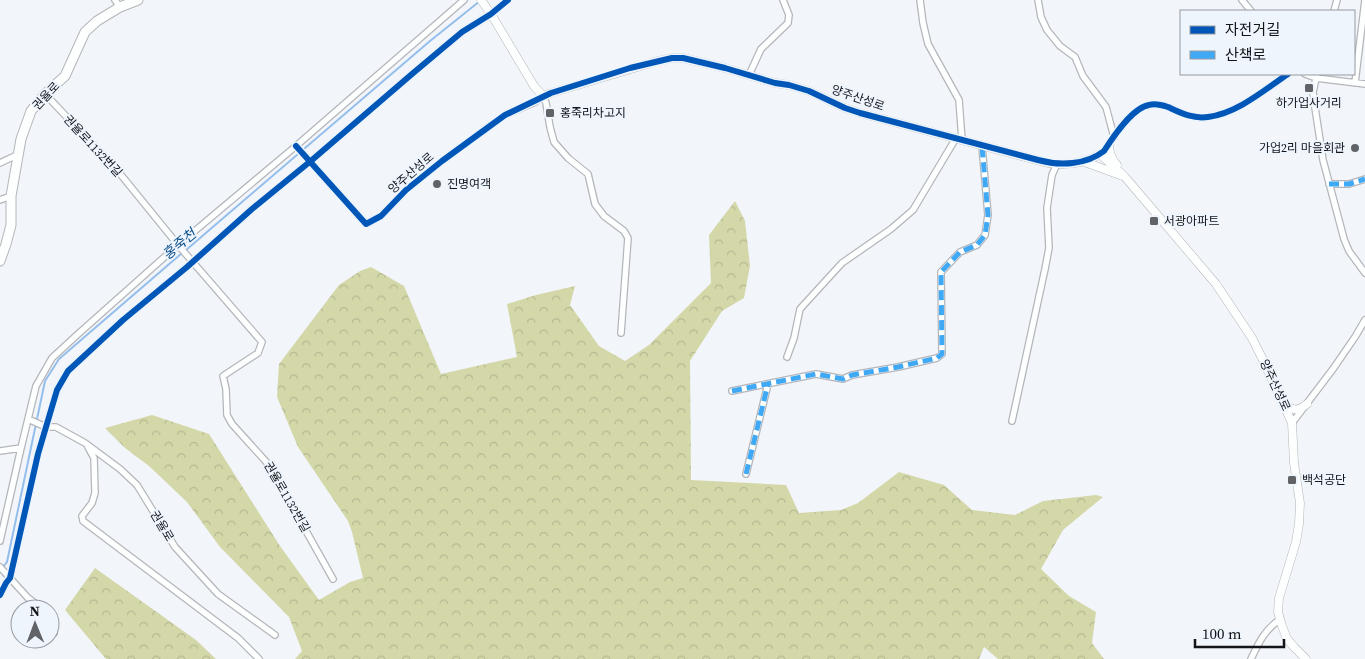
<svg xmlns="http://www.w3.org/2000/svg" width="1365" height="659" font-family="'Source Serif 4','Noto Sans KR',serif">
  <defs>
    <pattern id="forest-crowns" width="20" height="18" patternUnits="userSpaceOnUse" patternTransform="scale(1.25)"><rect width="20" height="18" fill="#d4d8a9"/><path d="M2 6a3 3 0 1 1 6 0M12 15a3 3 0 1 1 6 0" fill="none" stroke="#b5b891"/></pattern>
  </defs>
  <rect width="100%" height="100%" fill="#f2f5fa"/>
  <path fill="url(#forest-crowns)" d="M735 201 745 221 750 266 744 298 722 311 690 361 691 480 786 485 799 513 841 510 858 503 899 472 944 485 972 510 1015 515 1043 501 1096 495 1103 497 1063 530 1041 569 1069 596 1096 612 1092 643 1104 659H998L984 647 979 659H295L302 651 289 617 220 547 187 502 149 466 125 448 105 428 152 415 209 434 280 546 319 600 350 582 363 578 352 532 348 521 298 447 277 397 279 364 339 285 360 271 371 267 404 286 441 374 517 357 507 304 536 295 575 286 570 305 599 346 625 361 649 345 711 283 709 235Z
    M95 568 196 640 216 659H106L65 610Z"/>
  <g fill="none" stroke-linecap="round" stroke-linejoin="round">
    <path stroke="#94beec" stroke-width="2" d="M186 250 430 41 480 1
      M3 567 7 562 45 381 59 359 182 253"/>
    <defs>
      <path id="minor" d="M115 0 120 7
        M920 0 923 23 928 44 959 100 962 140
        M1038 0 1041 17 1047 30 1060 46 1075 57 1083 76 1106 107 1114 137
        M1242 0 1251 11
        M1334 11 1337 0
        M1305 74 1316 78 1365 84
        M1317 74 1313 92 1314 101 1323 160 1344 239 1349 251 1365 273
        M749 75 761 49 788 23 789 15 783 0
        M1355 83 1365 0
        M45 94 117 170 178 245 262 342 258 353 223 376 226 389 227 415 232 424 269 465 333 579
        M296 146 366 224 381 216 406 190 442 161 505 115 535 102 543 96 546 103 550 127 554 142 568 158 588 174 595 204 604 216 624 231 628 238 621 333
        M1100 154 1104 151C1113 137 1132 108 1149 105 1155 103 1162 105 1168 107 1181 113 1192 119 1208 117 1238 113 1264 90 1288 74
        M0 163 19 154
        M1329 184H1349L1365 179
        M0 200 11 196
        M787 357 794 338 800 309 842 263 891 229 913 210 956 138
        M732 391 816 374 843 379 852 375 898 367 937 358 942 354 941 272 960 252 977 245 985 235 988 215 982 146
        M28 419 46 427H56L85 443 120 469 137 485 175 547 218 594 275 635
        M1012 421 1045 269 1049 248 1047 208 1052 175 1057 164
        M1292 423 1333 369 1355 337 1365 320
        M88 447 94 458 95 493 92 503 82 516 83 521 238 638 259 659
        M0 451 21 448 36 386 52 358 77 335 178 245 296 146 464 0
        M746 474 768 384
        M0 541 21 448
        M0 567 28 598 43 609
        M0 595 6 583 10 578 38 454 57 390 68 371 123 320 187 267 252 209 312 160 412 74 462 32 491 14 508 0
        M50 616 54 626V633
        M1251 659C1259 642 1264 631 1279 620"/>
      <path id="tertiary" d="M481 0 491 14 534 86 543 96 551 93 654 62 672 58H683L725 68 775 83 789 85 809 91 845 108 860 113 1048 163C1065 165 1085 164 1100 154L1125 177 1216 284 1252 338 1262 358 1292 423 1294 463 1300 503 1299 524 1296 542 1279 598 1278 612 1282 626 1287 639 1295 648 1306 659
        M1109 144C1109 153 1111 158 1117 165
        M1082 161 1120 175
        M1284 405C1294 410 1297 412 1307 404"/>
      <path id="secondary" d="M0 261 6 244 11 225V196L21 139 31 111 45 94 65 76 85 32 97 21 120 7 138 0"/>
    </defs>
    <use href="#minor" stroke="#b4b6ba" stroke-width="8"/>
    <use href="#tertiary" stroke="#b4b6ba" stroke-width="9"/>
    <use href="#secondary" stroke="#b4b6ba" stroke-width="11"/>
    <use href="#minor" stroke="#fdfefe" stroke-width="5.5"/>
    <use href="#tertiary" stroke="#fdfefe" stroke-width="8"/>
    <use href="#secondary" stroke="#fdfefe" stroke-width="9"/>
    <path stroke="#3fa9f5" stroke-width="5" stroke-dasharray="10 5" stroke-linecap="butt" d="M1329 184H1349L1365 179
      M732 391 816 374 843 379 852 375 898 367 937 358 942 354 941 272 960 252 977 245 985 235 988 215 982 146
      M746 474 768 384"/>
    <defs>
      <path id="cycleway" d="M296 146 366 224 381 216 406 190 442 161 505 115 551 93 630 68 672 58H683L725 68 775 83 789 85 809 91 845 108 860 113 1038 160C1060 166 1086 165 1104 151 1113 137 1132 108 1149 105 1155 103 1162 105 1168 107 1181 113 1192 119 1208 117 1238 113 1264 90 1288 74
        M0 595 6 583 10 578 38 454 57 390 68 371 123 320 187 267 252 209 312 160 412 74 462 32 491 14 508 0"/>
    </defs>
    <use href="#cycleway" stroke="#eef5fd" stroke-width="9"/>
    <use href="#cycleway" stroke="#0057b8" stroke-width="6"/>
  </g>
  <g fill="#616367" stroke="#eef5fd" stroke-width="2">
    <rect x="1304" y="83" width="10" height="10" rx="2.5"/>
    <rect x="545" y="108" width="10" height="10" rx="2.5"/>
    <circle cx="1355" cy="148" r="5"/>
    <circle cx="437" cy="184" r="5"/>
    <rect x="1149" y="216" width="10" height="10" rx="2.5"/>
    <rect x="1287" y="475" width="10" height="10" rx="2.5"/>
  </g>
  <g text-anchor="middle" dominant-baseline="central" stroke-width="4" stroke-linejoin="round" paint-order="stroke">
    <g font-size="12" fill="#131518" stroke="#eef5fd">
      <text transform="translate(46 96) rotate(-47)">권율로</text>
      <text transform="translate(858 98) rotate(19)">양주산성로</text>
      <text transform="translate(93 146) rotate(47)">권율로1132번길</text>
      <text transform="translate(411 173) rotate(-41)">양주산성로</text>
      <text transform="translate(1275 385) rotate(65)">양주산성로</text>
      <text transform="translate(287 497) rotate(60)">권율로1132번길</text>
      <text transform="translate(162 526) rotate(59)">권율로</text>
    </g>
    <g font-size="12" fill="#131518" stroke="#eef5fd" text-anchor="start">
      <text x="1309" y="103" text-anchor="middle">하가업사거리</text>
      <text x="560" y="113">홍죽리차고지</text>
      <text x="1345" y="148" text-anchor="end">가업2리 마을회관</text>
      <text x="447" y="184">진명여객</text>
      <text x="1164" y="221">서광아파트</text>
      <text x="1302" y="480">백석공단</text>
    </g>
    <g font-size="14" font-style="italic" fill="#0c4d87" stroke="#eef5fd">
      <text transform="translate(179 244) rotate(-40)">홍죽천</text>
    </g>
  </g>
  <rect x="1180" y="10" width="175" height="65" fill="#eef5fd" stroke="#969ba1"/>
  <rect x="1190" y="26" width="25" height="8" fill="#0057b8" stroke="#969ba1"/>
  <text x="1225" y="35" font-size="15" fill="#131518">자전거길</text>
  <rect x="1190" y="51" width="25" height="8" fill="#3fa9f5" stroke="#969ba1"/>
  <text x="1225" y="60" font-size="15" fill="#131518">산책로</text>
  <g transform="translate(35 624) rotate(359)"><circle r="24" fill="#eef5fd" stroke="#969ba1"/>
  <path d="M0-4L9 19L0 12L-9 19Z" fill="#616367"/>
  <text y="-8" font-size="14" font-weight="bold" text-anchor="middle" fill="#131518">N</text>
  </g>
  <path d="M1195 639v8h89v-8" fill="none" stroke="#131518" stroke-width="2.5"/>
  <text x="1202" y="639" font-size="15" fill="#131518" stroke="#eef5fd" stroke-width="4" paint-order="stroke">100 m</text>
</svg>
